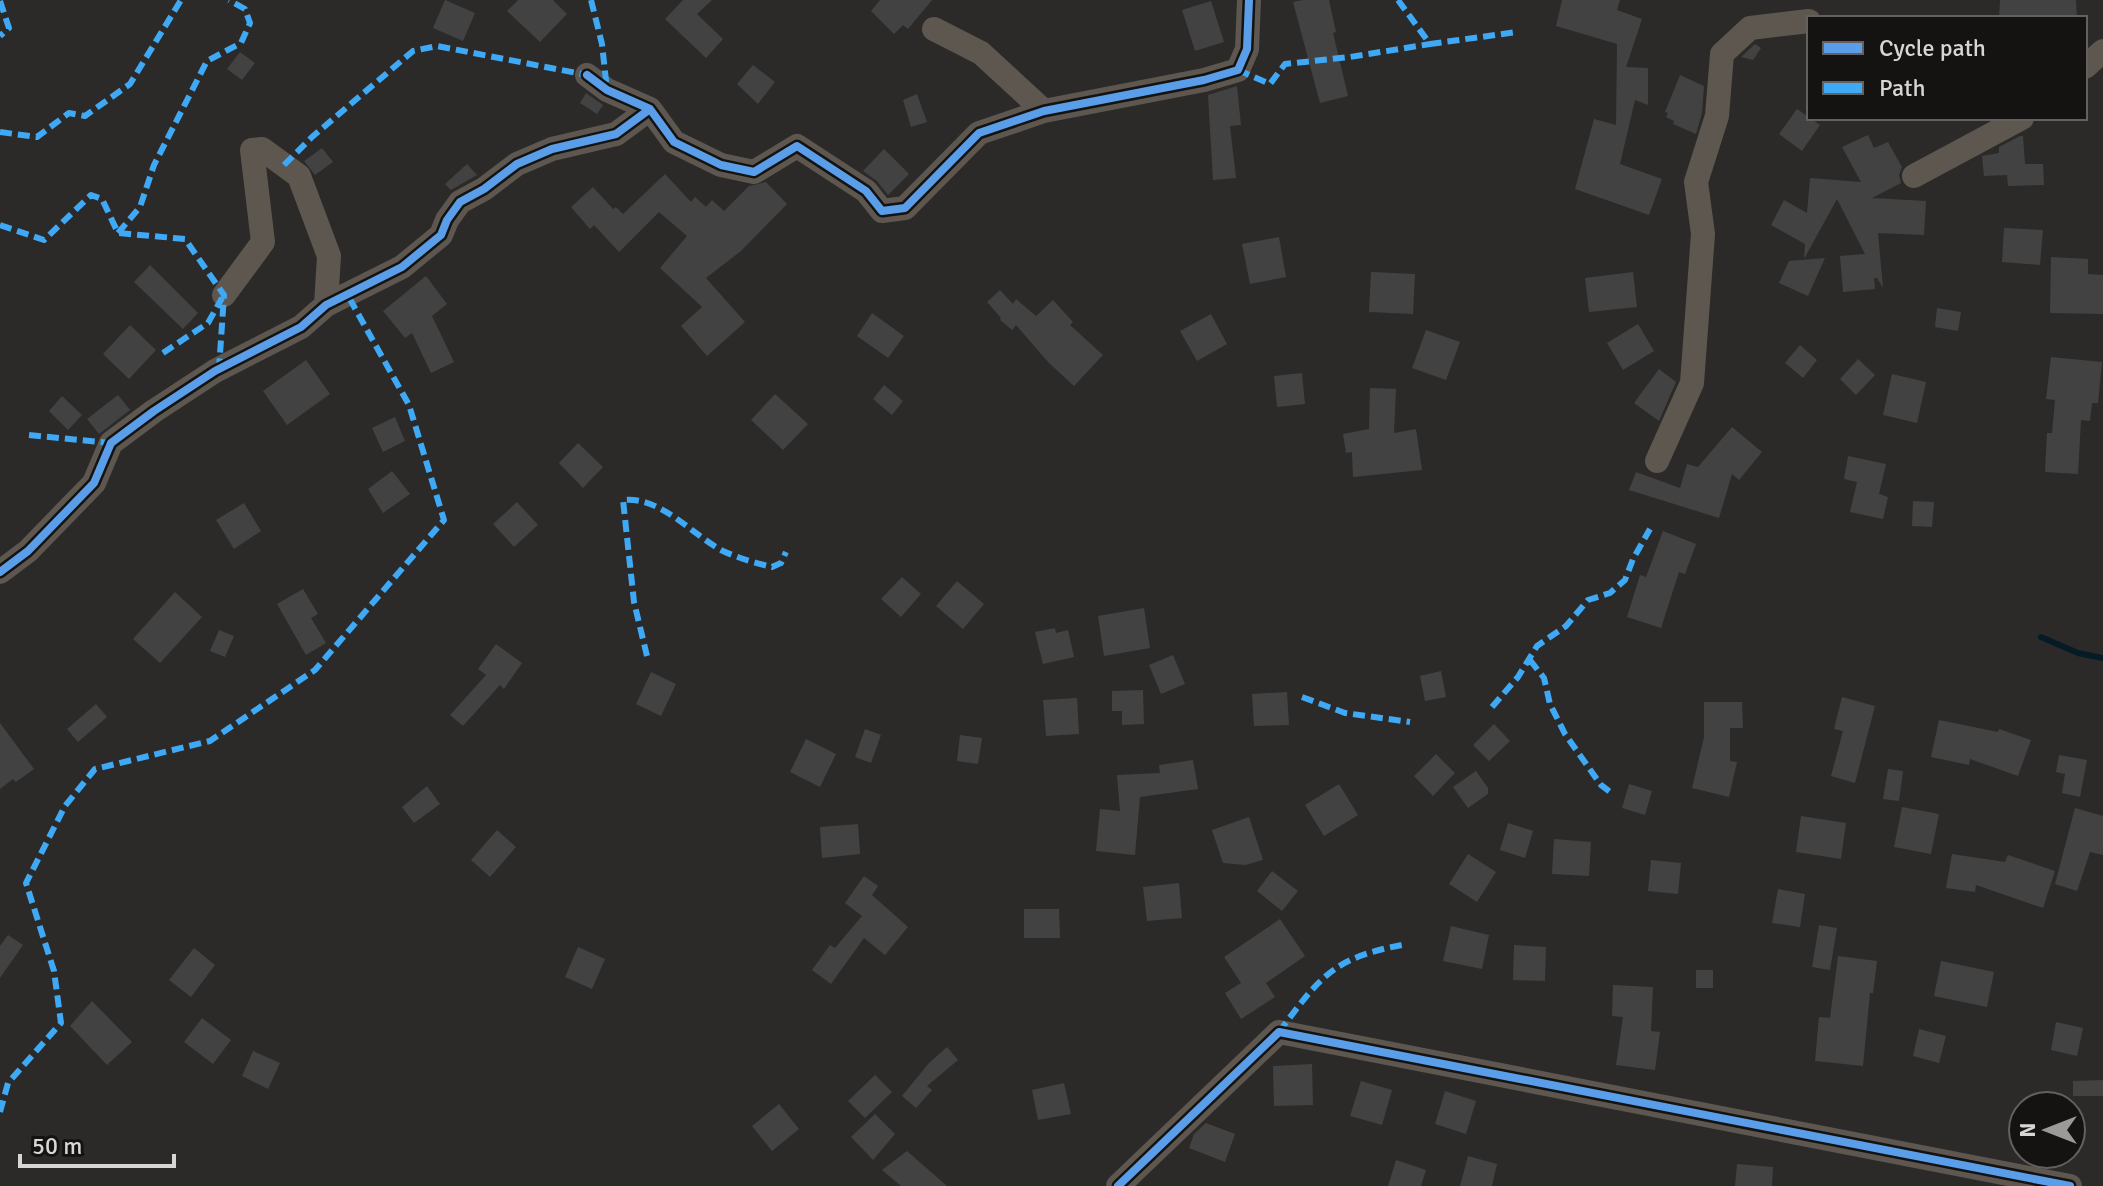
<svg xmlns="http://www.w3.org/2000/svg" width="2103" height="1186" font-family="Signika,sans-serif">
  <rect width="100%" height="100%" fill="#2b2a29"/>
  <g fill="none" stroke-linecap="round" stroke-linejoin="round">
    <path stroke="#071b27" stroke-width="6" d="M2041 637 2078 653 2103 658"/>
  </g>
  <path fill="#434242" d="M445 0 475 13 463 41 433 28Z
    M518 0H553L567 14 540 42 507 11Z
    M683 0H712L697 14 723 39 706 58 665 19Z
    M880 0H932L908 29 903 25 894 34 871 11Z
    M1303 0H1329L1336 32 1333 33 1348 96 1320 103 1293 2Z
    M1562 0H1620L1617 10 1642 19 1626 67 1648 68V105L1635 100 1620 164 1662 179 1649 215 1575 189 1594 119 1616 125 1617 44 1556 26Z
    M2000 0H2076L2077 18H1999Z
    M1211 1 1224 42 1195 51 1182 10Z
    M1755 44 1761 48 1753 60 1741 57Z
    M240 52 255 63 242 80 227 69Z
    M753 65 775 82 758 104 737 84Z
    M1680 75 1704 86 1702 113 1696 134 1673 124 1674 121 1666 117 1668 113 1665 112Z
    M1237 86 1241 125 1230 126 1236 178 1213 180 1208 95Z
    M586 93 603 105 597 114 580 103Z
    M917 94 927 122 911 127 903 100Z
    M1797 109 1820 125 1802 151 1779 134Z
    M1868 135 1874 148 1888 142 1902 167 1899 175 1901 183 1872 198 1926 201 1924 235 1878 233 1883 288 1877 278H1874L1875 289 1843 292 1840 256 1865 254 1837 199 1804 259 1805 244 1771 225 1784 200 1807 213 1810 178 1861 182 1842 147Z
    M2020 136H2023L2025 164H2043L2044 185 2008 186 2007 175 1984 176 1982 156 1999 153V147Z
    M322 148 333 162 315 175 304 161Z
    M884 149 909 174 888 195 877 181 863 171Z
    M467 164 477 175 451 190 445 184Z
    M665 174 691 202 695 197 706 207 712 200 724 211 749 186 766 182 787 204 741 251 706 278 745 322 707 356 681 326 702 307 660 268 687 236 659 212 619 252 594 225 590 229 571 207 593 187 613 209 616 207 623 214Z
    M2004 228 2043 230 2040 265 2002 262Z
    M1279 237 1286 277 1250 284 1242 244Z
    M2051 257 2088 259V274L2103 275V314L2050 313Z
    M1825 258 1808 296 1779 283 1789 261Z
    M150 265 198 313 183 329 134 282Z
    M1371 272 1415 274 1413 314 1369 312Z
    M1633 272 1637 307 1589 312 1585 278Z
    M426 276 447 304 432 316 454 362 431 373 412 333 405 338 383 311Z
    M1000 290 1013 304 1016 299 1036 316 1053 300 1073 322 1070 325 1103 355 1074 386 1048 362 1016 325 1012 330 1000 320 1001 318 987 302Z
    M1937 308 1961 312 1958 331 1935 327Z
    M872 313 904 336 888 358 857 336Z
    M1211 314 1227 344 1197 361 1180 331Z
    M1638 324 1654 351 1623 370 1607 343Z
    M130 325 156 350 129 379 103 354Z
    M1426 330 1460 342 1446 380 1412 368Z
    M1800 345 1817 360 1803 378 1785 363Z
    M2051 357 2102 362 2098 403H2092L2090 421 2081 420 2078 474 2045 472 2047 433H2052L2055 400 2046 399Z
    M1858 359 1875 375 1856 395 1840 379Z
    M306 360 330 394 287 425 263 391Z
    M1659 369 1676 382 1659 421 1634 403Z
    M1302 373 1305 404 1277 407 1274 376Z
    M1892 374 1926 382 1917 423 1883 415Z
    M884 385 903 401 892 415 873 399Z
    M1370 388 1396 389 1394 433 1416 429 1422 470 1353 477 1352 452 1346 453 1343 434 1369 429Z
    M775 394 808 424 783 450 751 420Z
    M118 395 130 410 99 434 87 419Z
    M62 396 82 415 68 430 49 411Z
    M395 417 405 441 383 452 372 428Z
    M1732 427 1762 452 1739 480 1732 474 1719 518 1629 490 1636 472 1680 488 1687 464 1698 467Z
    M578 443 603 467 583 488 559 463Z
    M1848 456 1886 464 1879 494 1888 497 1883 519 1850 512 1857 482 1844 479Z
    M392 471 410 494 383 513 368 489Z
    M1913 501 1934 502 1932 527 1912 526Z
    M517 502 538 525 514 547 493 524Z
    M244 503 261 531 234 549 216 520Z
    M1663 531 1696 544 1685 574 1679 572 1661 628 1627 617 1640 575 1646 577Z
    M902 577 921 594 901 617 881 599Z
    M957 581 984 604 963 629 936 606Z
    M303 589 318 614 311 618 326 643 306 655 277 604Z
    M175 592 202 617 160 663 133 639Z
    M1144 608 1150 648 1104 656 1098 616Z
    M1055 628 1056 633 1068 630 1074 657 1043 664 1035 632Z
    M219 630 234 636 225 657 210 651Z
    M496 644 522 663 504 689 500 685 463 726 450 715 486 675 478 669Z
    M1173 655 1185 684 1161 694 1149 665Z
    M1441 671 1446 697 1425 701 1420 676Z
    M651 672 676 684 661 716 636 704Z
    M1143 690 1144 724 1122 725V711H1112V691Z
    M1287 692 1289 725 1254 726 1252 694Z
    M1842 697 1875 706 1855 783 1831 776 1843 731 1834 729Z
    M1077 698 1079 734 1046 736 1043 700Z
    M1704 702H1742L1743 728H1730V761L1737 762 1729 797 1692 788 1704 737Z
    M96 704 107 717 78 742 67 729Z
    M1939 720 1998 732 1999 729 2031 740 2018 776 1970 759 1969 765 1931 757Z
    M0 723 34 769 16 782 13 779 0 789Z
    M1494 724 1510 741 1489 761 1473 745Z
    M865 729 881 735 871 763 855 757Z
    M960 735 982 738 978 764 957 761Z
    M806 739 836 754 820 787 790 772Z
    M1436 754 1455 773 1433 796 1414 776Z
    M2059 755 2087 760 2080 797 2062 793 2065 774 2056 772Z
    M1193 760 1198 789 1140 797 1135 855 1096 851 1100 809 1120 811 1117 775 1160 773 1159 765Z
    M1888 769 1903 771 1899 801 1883 799Z
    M1476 771 1488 788V794L1468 808 1453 787Z
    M1339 784 1358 815 1324 836 1305 805Z
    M1629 784 1652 791 1645 815 1622 808Z
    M427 786 440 804 414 823 402 807Z
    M1902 807 1939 814 1931 854 1894 847Z
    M2075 808 2103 816V855L2090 852 2077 891 2055 884Z
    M1801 816 1846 823 1841 859 1796 852Z
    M1249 817 1263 860 1245 865 1223 863 1212 830Z
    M1508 823 1533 831 1525 858 1500 850Z
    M858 824 860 854 822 858 820 827Z
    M497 830 516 847 490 877 471 860Z
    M1554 839 1591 842 1589 876 1552 874Z
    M1468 854 1496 872 1477 902 1449 884Z
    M1952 854 2005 862 2008 855 2055 871 2043 908 1976 885 1975 892 1946 888Z
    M1651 860 1681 863 1678 894 1648 891Z
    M1272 871 1298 891 1282 911 1257 891Z
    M864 876 878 886 872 895 908 927 885 955 864 938 831 984 812 970 830 945 835 948 862 916 845 903Z
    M1179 883 1182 918 1147 921 1143 887Z
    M1778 889 1805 894 1800 927 1772 923Z
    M1024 909H1059L1060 938H1024Z
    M1280 919 1305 956 1266 983 1275 997 1241 1019 1225 993 1241 983 1224 957Z
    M1819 925 1837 928 1830 970 1812 967Z
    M1451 926 1489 935 1482 969 1443 961Z
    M8 935 23 945 0 978V946Z
    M1514 945 1546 947 1545 981 1513 980Z
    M578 947 605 959 592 989 565 977Z
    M194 948 215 965 191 997 169 980Z
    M1838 956 1877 961 1873 993H1870L1863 1066 1815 1061 1819 1017 1830 1018Z
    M1941 961 1994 972 1987 1007 1934 996Z
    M1696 970H1713V988H1696Z
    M1613 985 1653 987 1651 1031 1660 1032 1655 1070 1616 1065 1623 1017 1612 1016Z
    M92 1001 132 1042 107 1065 70 1026Z
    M202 1018 231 1040 213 1064 184 1042Z
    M2056 1022 2083 1028 2077 1056 2051 1050Z
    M1919 1029 1946 1036 1939 1063 1913 1056Z
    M947 1047 958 1060 927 1086 932 1090 916 1108 902 1096 929 1063Z
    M253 1051 280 1063 268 1089 242 1076Z
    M1312 1064 1313 1105 1274 1106 1273 1066Z
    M875 1075 892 1092 865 1118 848 1101Z
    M2103 1080V1096H2073V1081Z
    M1361 1081 1392 1090 1382 1125 1350 1116Z
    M1064 1083 1071 1114 1038 1120 1032 1090Z
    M1445 1091 1476 1101 1466 1134 1435 1124Z
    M779 1104 799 1129 772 1151 752 1126Z
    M875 1114 895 1134 873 1160 851 1137Z
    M1206 1123 1235 1134 1225 1162 1189 1148 1194 1134Z
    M907 1151 947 1186H901L882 1170Z
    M1468 1156 1497 1164 1492 1186H1460Z
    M1396 1160 1426 1170 1421 1186H1388Z
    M1737 1164 1773 1167 1772 1186H1735Z"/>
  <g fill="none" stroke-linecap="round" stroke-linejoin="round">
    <path stroke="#5d574f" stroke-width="24" d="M934 29 981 53 1044 111
      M2085 67 2103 51
      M587 75 607 90 650 109 674 142 721 165 754 172 797 146 866 191 882 211 905 208 979 133 1044 111 1204 80 1238 70 1247 49 1249 0
      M1914 176 2022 118
      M224 295 263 242 252 150 262 149 299 176 329 256 326 305
      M1657 461 1692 383 1703 234 1696 182 1717 116 1722 54 1750 28 1809 21
      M0 572 28 551 94 483 111 443 154 411 215 371 301 327 326 305 402 267 441 235 447 220 460 202 484 189 517 164 552 149 616 134 650 109
      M1118 1186 1279 1032 2070 1186"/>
    <path stroke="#3fa9f5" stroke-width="6" stroke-dasharray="12 6" stroke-linecap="butt" d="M591 0 602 44 607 90
      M1398 0 1430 44 1517 32
      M0 1 9 28 0 36
      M1238 70 1270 84 1285 64 1350 57 1430 44
      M0 132 37 137 69 113 85 116 130 84 181 0
      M284 165 312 137 413 51 437 46 587 75
      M0 225 44 240 91 195 102 199 118 233 185 239 224 295 219 369
      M118 233 140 207 154 165 207 61 241 43 250 23 245 9 229 0
      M163 353 208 323 222 298
      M29 435 111 443
      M647 656 634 602 623 500C661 496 692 535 723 551 738 558 756 563 772 567L781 563 786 552
      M1530 660 1544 678 1550 704 1565 734 1601 785 1614 795
      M1302 697 1345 713 1410 722
      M1492 707 1518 677 1537 646 1566 626 1588 600 1610 593 1625 580 1633 559 1650 529
      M1279 1032C1295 1011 1313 984 1335 969 1353 956 1380 949 1402 945
      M0 1112 8 1083 61 1023 54 971 26 883 65 806 95 769 210 741 315 670 444 520 409 405 347 294"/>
    <defs>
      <path id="cycleway" d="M587 75 607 90 650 109 674 142 721 165 754 172 797 146 866 191 882 211 905 208 979 133 1044 111 1204 80 1238 70 1247 49 1249 0
        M0 572 28 551 94 483 111 443 154 411 215 371 301 327 326 305 402 267 441 235 447 220 460 202 484 189 517 164 552 149 616 134 650 109
        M1118 1186 1279 1032 2070 1186"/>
    </defs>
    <use href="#cycleway" stroke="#141312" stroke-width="13"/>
    <use href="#cycleway" stroke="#5a9eea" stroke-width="8"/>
  </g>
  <rect x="1807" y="16" width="280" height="104" fill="#141312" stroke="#626160" stroke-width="2"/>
  <rect x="1823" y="42" width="40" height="12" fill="#5a9eea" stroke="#626160" stroke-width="2"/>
  <text x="1879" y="56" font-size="24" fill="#d7d6d4">Cycle path</text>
  <rect x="1823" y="82" width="40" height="12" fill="#3fa9f5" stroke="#626160" stroke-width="2"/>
  <text x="1879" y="96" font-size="24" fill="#d7d6d4">Path</text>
  <g transform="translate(2047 1130) rotate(270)"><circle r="38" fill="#141312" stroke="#626160" stroke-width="2"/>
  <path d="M0-6L14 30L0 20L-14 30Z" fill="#9b9a98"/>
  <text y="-12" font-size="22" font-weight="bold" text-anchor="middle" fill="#d7d6d4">N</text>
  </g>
  <path d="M20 1154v12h154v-12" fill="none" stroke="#d7d6d4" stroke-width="4"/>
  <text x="32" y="1154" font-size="24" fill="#d7d6d4" stroke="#141312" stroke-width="6" paint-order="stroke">50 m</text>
</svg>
